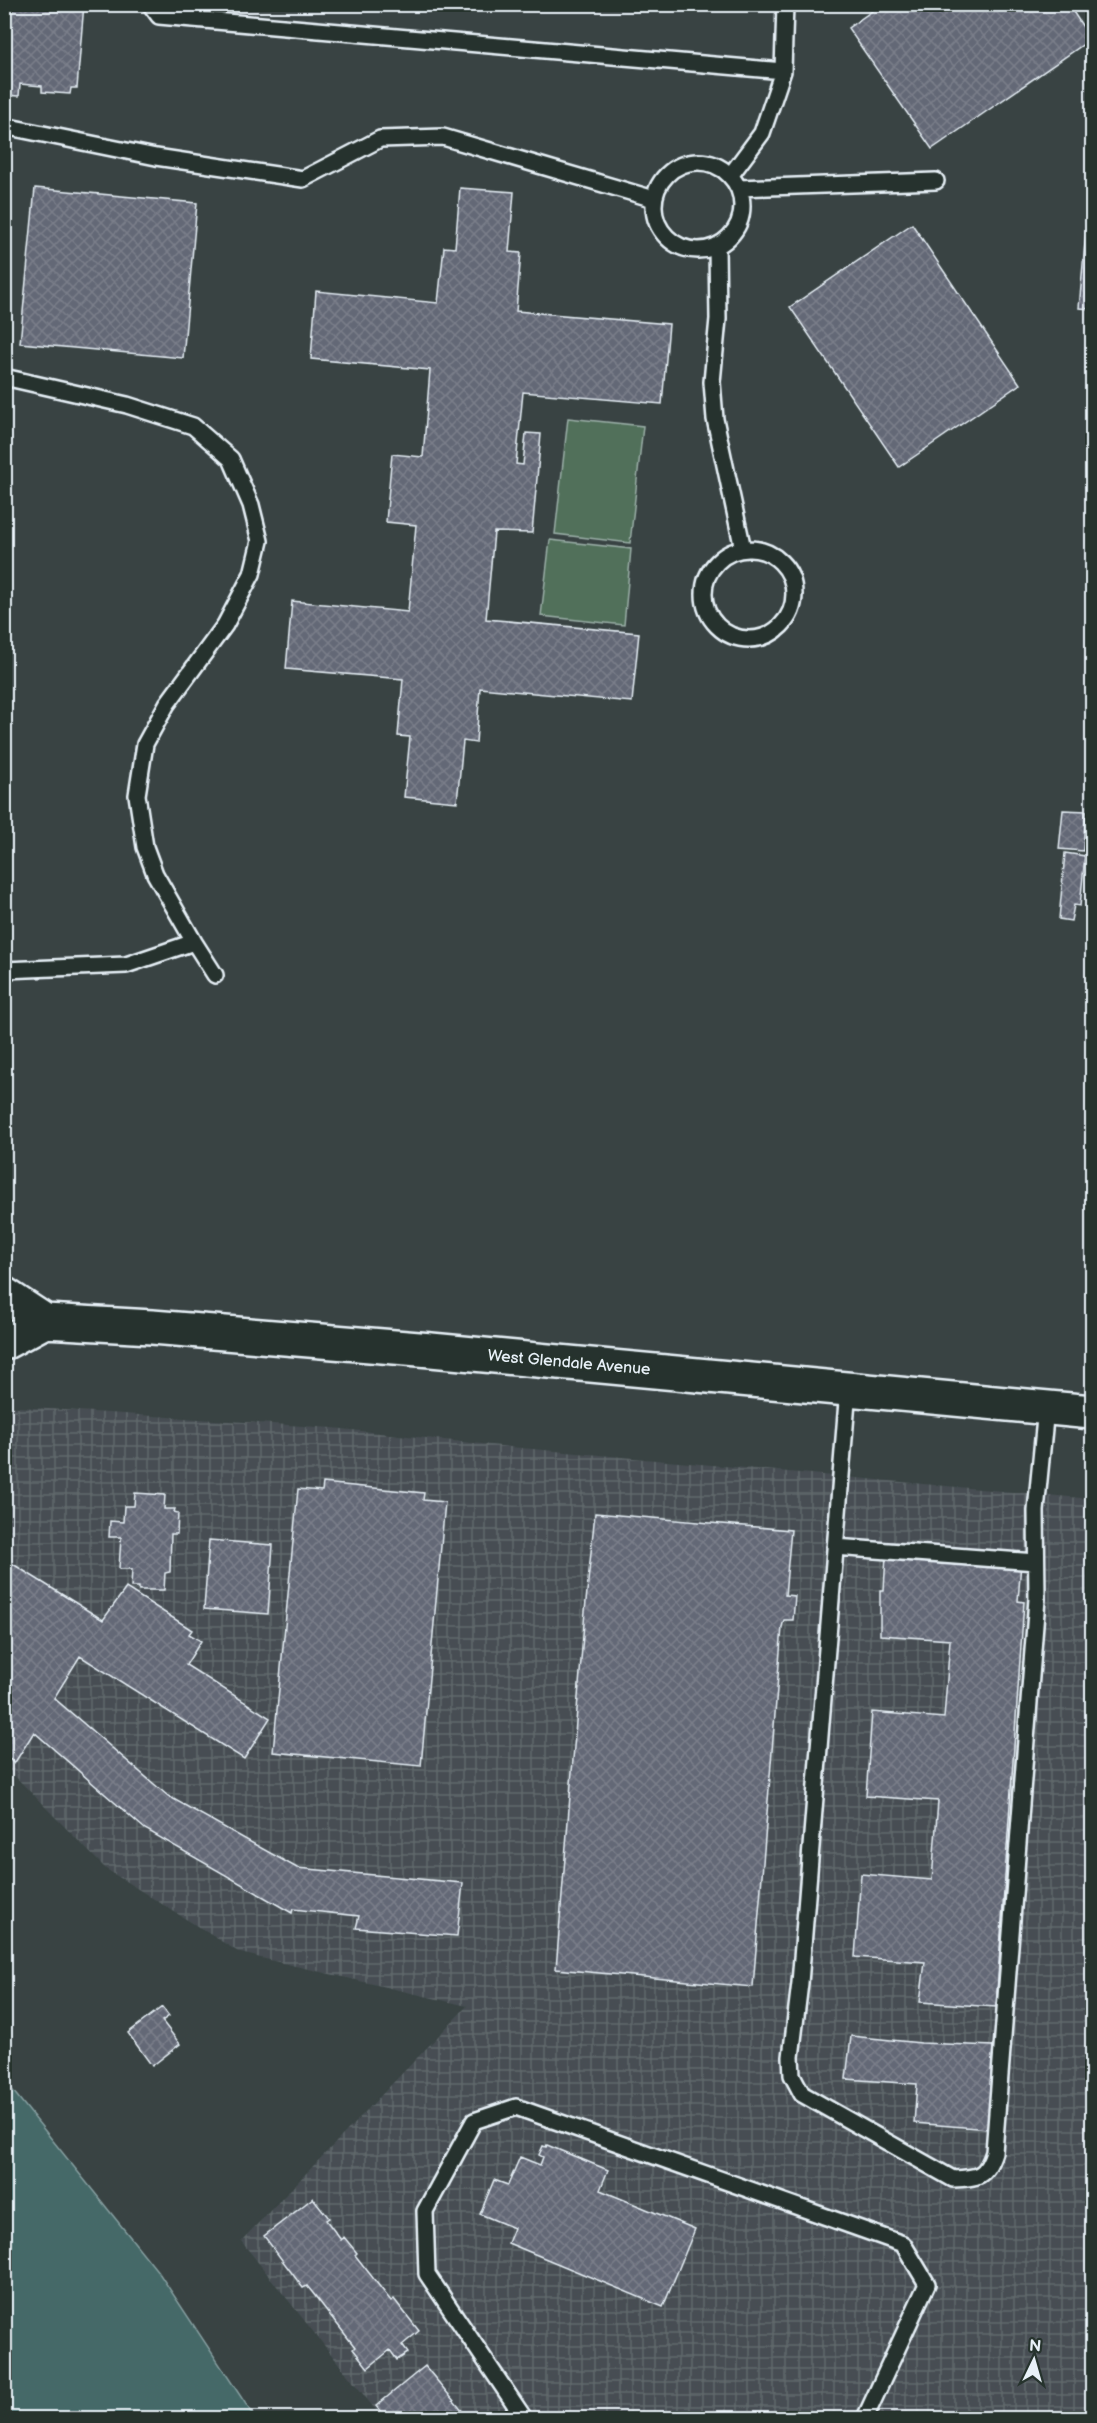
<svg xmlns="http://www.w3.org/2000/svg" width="1097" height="2423" font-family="'Balsamiq Sans',sans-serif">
  <defs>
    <pattern id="industrial-grid" width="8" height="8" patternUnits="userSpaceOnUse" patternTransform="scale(1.5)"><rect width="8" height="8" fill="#464e52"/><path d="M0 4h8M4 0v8" fill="none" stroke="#61686c"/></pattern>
    <pattern id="building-cross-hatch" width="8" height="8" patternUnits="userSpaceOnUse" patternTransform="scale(1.5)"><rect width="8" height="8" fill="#646876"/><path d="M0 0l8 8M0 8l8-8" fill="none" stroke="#7a7e8a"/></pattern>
  </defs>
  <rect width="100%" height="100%" fill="#394343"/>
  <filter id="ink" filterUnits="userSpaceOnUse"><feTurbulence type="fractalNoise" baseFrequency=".0167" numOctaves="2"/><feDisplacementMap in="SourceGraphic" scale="12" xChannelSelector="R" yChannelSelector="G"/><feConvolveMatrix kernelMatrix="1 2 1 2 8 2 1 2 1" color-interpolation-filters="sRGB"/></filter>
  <g filter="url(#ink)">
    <path fill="url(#industrial-grid)" d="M4 1406 333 1428 510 1447 1092 1499V2418H382L241 2241 467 2006 240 1953 106 1869 5 1766Z"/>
    <path fill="#51705a" stroke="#9cb0a9" stroke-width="1.5" d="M568 418 643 426 630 543 555 534Z
      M550 540 631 549 624 625 541 616Z"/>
    <path fill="#446967" stroke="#869fa1" stroke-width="1.5" d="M5 2081 159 2273 255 2418H5Z"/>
    <path fill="url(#building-cross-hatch)" stroke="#e8f1f8" stroke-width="1.5" d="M4 4H84L77 88H71L70 94 42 92V86L20 84 19 96 4 95Z
      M882 4H1068L1091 39 932 149 848 28Z
      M1092 167V309L1079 308Z
      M35 188 197 203 183 358 20 343Z
      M460 188 514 192 509 252 521 253 516 311 669 324 662 404 523 392 516 464 523 465 526 433 541 434 532 533 494 532 486 619 639 633 632 702 480 688 476 743 463 741 457 802 404 797 410 737 398 736 403 679 286 669 292 601 408 612 416 525 386 522 390 475 392 454 423 457 430 370 311 359 316 291 438 303 444 247 455 248Z
      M912 224 1020 384 899 467 790 307Z
      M1063 810 1086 811 1083 851 1059 849Z
      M1065 853 1085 856 1080 906 1074 905 1071 921 1059 919Z
      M323 1483 424 1493 423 1500 445 1502 421 1766 273 1752 298 1489 322 1491Z
      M135 1493 165 1495 164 1509H175L174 1512 178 1513 177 1534H171L170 1572 165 1573 164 1590H139V1587H131L132 1569H119L121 1537H109L110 1521 123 1522 124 1506H134Z
      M595 1513 791 1530 785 1595 795 1596 793 1620H784L782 1627 753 1987 556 1969 585 1611Z
      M209 1540 273 1545 268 1614 204 1609Z
      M886 1555 1021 1563 1018 1601 1024 1602 996 2007 920 2002 925 1962 855 1957 861 1874 932 1880 938 1801 866 1796 872 1712 944 1718 950 1640 880 1635V1590H884Z
      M8 1561 103 1620 126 1588 192 1630 189 1634 201 1641 186 1665 270 1718 244 1759 80 1656 54 1698 168 1796 297 1868 463 1883 457 1936 356 1928 359 1916 293 1909 292 1913 145 1829 34 1732 14 1764 4 1752V1566Z
      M162 2007 169 2016 162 2021 180 2044 152 2066 128 2033Z
      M851 2036 921 2043 993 2046 988 2129 914 2123 917 2084 846 2079Z
      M547 2145 608 2170 600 2190 695 2229 663 2307 508 2243 514 2228 480 2214 494 2180 508 2185 520 2157 540 2165 543 2157 539 2155 543 2146 546 2147Z
      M313 2198 329 2218 326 2220 341 2240 344 2237 357 2253 355 2255 391 2301 394 2299 419 2331 402 2345 408 2353 397 2360 390 2350 368 2368 353 2349 355 2347 312 2292 307 2286 303 2288 264 2236Z
      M425 2366 468 2418H386L376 2406Z"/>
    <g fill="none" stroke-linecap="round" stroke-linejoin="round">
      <defs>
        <path id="service" d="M150 4 159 16 783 71
          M4 126 156 157 303 179 380 139 443 137 654 199
          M654 206a44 44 0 1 1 88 0a44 44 0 1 1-88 0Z
          M730 176 762 133 783 71 785 4
          M739 188 936 181
          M717 246 718 319 712 382 715 419 743 549
          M4 377 127 405 193 426 231 459 251 505 260 541 252 574 225 625 167 704 145 744 137 795 145 847 155 874 194 942 126 965 4 970
          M704 594a45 45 0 1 1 90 0a45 45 0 1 1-90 0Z
          M194 942 215 975
          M848 1389 800 1983 791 2057 792 2075 802 2094 953 2179C978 2178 986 2177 994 2152L1037 1599 1036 1511 1046 1408
          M835 1547 1036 1562
          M524 2418 427 2274 425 2211 474 2121 516 2107 903 2244 927 2284 865 2418"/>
        <path id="secondary" d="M4 1294 45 1321
          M4 1343 45 1321 152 1327 431 1350 1092 1412"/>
      </defs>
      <use href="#service" stroke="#e8f1f8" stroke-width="20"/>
      <use href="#secondary" stroke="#e8f1f8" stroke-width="38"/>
      <use href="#service" stroke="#26332d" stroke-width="15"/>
      <use href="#secondary" stroke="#26332d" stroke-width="33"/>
    </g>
  </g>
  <g text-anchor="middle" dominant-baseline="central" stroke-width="5" stroke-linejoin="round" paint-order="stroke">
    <g font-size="16" fill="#e8f1f8" stroke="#26332d">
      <text transform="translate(569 1363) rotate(5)">West Glendale Avenue</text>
    </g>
  </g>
  <rect width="1097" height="2423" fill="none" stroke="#26332d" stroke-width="24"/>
  <rect x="12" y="12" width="1073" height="2399" fill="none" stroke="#e8f1f8" stroke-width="2" filter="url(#ink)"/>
  <g transform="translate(1034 2360) rotate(5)" stroke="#26332d" stroke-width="4.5" paint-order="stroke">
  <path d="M0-4.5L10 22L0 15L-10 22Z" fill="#e8f1f8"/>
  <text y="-9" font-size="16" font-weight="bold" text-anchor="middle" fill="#e8f1f8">N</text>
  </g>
</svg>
